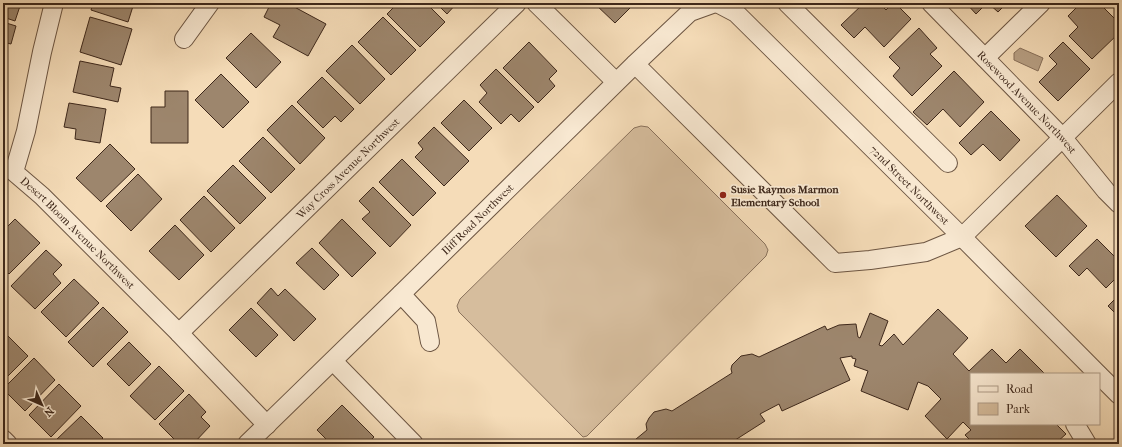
<svg xmlns="http://www.w3.org/2000/svg" width="1122" height="447" font-family="'IM FELL French Canon',serif">
  <rect width="100%" height="100%" fill="#f5dcb8"/>
  <filter id="stains"><feTurbulence type="fractalNoise" baseFrequency=".005" numOctaves="4"/><feColorMatrix values="0 0 0 0 .2 0 0 0 0 .09 0 0 0 0 .02 0 0 0 .5 -.17"/></filter>
  <radialGradient id="worn" r=".72"><stop offset=".6" stop-color="#630" stop-opacity="0"/><stop offset="1" stop-color="#630" stop-opacity=".3"/></radialGradient>
  <path fill="#d6bd9d" stroke="#8a725c" d="M641 126 648 127 765 244 768 250 766 256 587 436 583 437 459 312 457 306 460 299 634 128Z"/>
  <path fill="#b79f83" stroke="#876f59" d="M1020 48 1043 58 1038 71 1014 60V53Z"/>
  <path fill="#9d866d" stroke="#3e281b" d="M3 3H21L15 21 3 17Z
    M93 3H134L128 22 91 10Z
    M271 3H287L326 24 308 56 273 37 280 25 264 17Z
    M398 3H426L445 22 420 47 387 14Z
    M436 3H457L447 14Z
    M594 3H635L615 23Z
    M864 3H879L886 10 893 3H895L911 19 884 47 865 27 854 38 841 25Z
    M966 3H987L976 14Z
    M988 3H1007L998 12Z
    M1081 3H1099L1119 23V33L1092 59 1069 36 1078 27 1068 16Z
    M1110 3H1119V12Z
    M90 17 132 29 121 65 80 52Z
    M383 17 416 50 391 75 358 42Z
    M3 22 16 26 11 44 3 42Z
    M919 28 937 48 930 54 942 66 912 96 893 76 900 68 889 57Z
    M251 33 281 62 256 88 226 58Z
    M529 42 557 71 549 79 555 86 538 103 503 68Z
    M1063 42 1090 69 1058 101 1039 82 1057 64 1049 56Z
    M352 45 385 79 360 104 326 71Z
    M80 61 114 68 110 86 121 88 118 102 73 92Z
    M496 69 534 107 519 122 511 114 501 124 479 102 487 93 480 85Z
    M954 71 984 102 960 127 943 109 927 125 913 112Z
    M221 74 249 102 223 128 195 100Z
    M322 77 354 109 341 122 335 116 323 128 297 102Z
    M165 91H188V143H151V107H165Z
    M464 100 492 128 469 151 441 123Z
    M69 103 106 109 100 143 75 139 76 129 64 127Z
    M292 105 325 138 300 164 267 130Z
    M991 111 1020 140 1000 161 983 144 971 155 959 143Z
    M434 127 469 161 444 186 415 157 423 149 418 143Z
    M263 137 295 169 271 193 239 161Z
    M110 144 135 169 101 202 76 178Z
    M402 159 436 193 413 216 379 182Z
    M233 165 266 198 240 224 207 191Z
    M138 174 162 199 131 231 106 206Z
    M373 187 411 225 390 247 362 219 370 212 359 201Z
    M1057 195 1087 226 1056 257 1025 226Z
    M204 196 235 228 211 252 180 220Z
    M15 219 40 243 9 274 3 268V231Z
    M342 219 376 253 352 277 319 243Z
    M175 225 204 255 179 280 149 251Z
    M1097 239 1119 261V275L1106 288 1087 268 1079 276 1069 266Z
    M312 248 339 275 324 290 296 263Z
    M46 250 62 265 53 274 61 283 35 309 11 286Z
    M74 279 99 303 66 337 41 312Z
    M271 288 278 296 285 289 316 319 294 341 257 303Z
    M1119 295V317L1108 306Z
    M103 307 128 332 93 367 68 342Z
    M251 308 278 335 256 357 229 330Z
    M938 309 968 338 953 354 969 371 992 349 1006 363 1020 349 1045 374H971V424H1056L1066 434 1056 443 1057 444H984L979 439 974 444 965 435 971 430 963 422 947 439 925 416 941 399 928 386 918 382 908 410 861 391 868 371 854 366 856 359 852 358V356L840 358 850 380 782 411 779 404 760 414 765 421 729 444H630L647 430 646 424 649 418 654 412 666 409 672 411 732 373 731 369 732 365 741 356 752 354 759 357 825 326 827 330 839 325 856 324 858 337 860 338 870 313 888 321 879 345 882 346 894 334 903 345Z
    M6 334 28 356 3 381V337Z
    M129 342 151 364 129 386 107 364Z
    M34 358 55 380 25 411 3 389Z
    M159 366 184 391 155 420 130 396Z
    M59 384 81 406 51 437 29 415Z
    M189 394 206 412 201 417 210 426 193 444H179L159 424Z
    M342 405 374 437 367 444H331L317 430Z
    M81 416 103 438 97 444H58L55 441Z"/>
  <g fill="none" stroke-linecap="round" stroke-linejoin="round">
    <defs>
      <g id="minor">
        <path id="s1" d="M54 3 42 52 26 131 14 172 42 196 179 333 267 425"/>
        <path d="M536 3 616 82"/>
        <path id="s2" d="M717 3 736 13 962 237 1098 374"/>
        <path d="M787 3 948 163"/>
        <path id="s3" d="M931 3 1063 138 1106 191 1119 204"/>
        <path d="M184 39 210 3"/>
        <path d="M985 58 1041 3"/>
        <path d="M635 64 835 263 870 260 926 252 962 237 1119 82"/>
        <path d="M401 294 426 321 430 342"/>
        <path id="s4" d="M179 333 517 3"/>
        <path d="M333 361 414 444"/>
        <path d="M1099 375 1119 395"/>
        <path d="M1075 424 1087 444"/>
        <path d="M3 439 8 444"/>
        <path id="s5" d="M247 444 401 294 635 64 690 12 715 3"/>
      </g>
    </defs>
    <use href="#minor" stroke="#6c5542" stroke-width="20"/>
    <use href="#minor" stroke="#f8e8d1" stroke-width="18"/>
  </g>
  <circle fill="#8f2418" stroke="#f8e8d1" stroke-width="1.5" cx="723" cy="195" r="4"/>
  <g text-anchor="middle" dominant-baseline="central" stroke-width="3.5" stroke-linejoin="round" paint-order="stroke">
    <g font-size="11" fill="#3e281b" stroke="#f8e8d1">
      <text stroke="none"><textPath href="#s3" startOffset="138">Rosewood Avenue Northwest</textPath></text>
      <text stroke="none"><textPath href="#s4" startOffset="236">Way Cross Avenue Northwest</textPath></text>
      <text stroke="none"><textPath href="#s2" startOffset="266">72nd Street Northwest</textPath></text>
      <text stroke="none"><textPath href="#s5" startOffset="322">Iliff Road Northwest</textPath></text>
      <text stroke="none"><textPath href="#s1" startOffset="262">Desert Bloom Avenue Northwest</textPath></text>
    </g>
    <g font-size="11" font-weight="bold" fill="#3e281b" stroke="#f8e8d1" text-anchor="start">
      <text x="731" y="189">Susie Raymos Marmon<tspan x="731" dy="13">Elementary School</tspan></text>
    </g>
  </g>
  <rect width="1122" height="447" fill="none" stroke="#f5dcb8" stroke-width="16"/>
  <rect x="4" y="4" width="1114" height="439" fill="none" stroke="#3e281b" stroke-width="2"/>
  <rect x="8" y="8" width="1106" height="431" fill="none" stroke="#3e281b"/>
  <rect x="970" y="373" width="130" height="52" fill="#f8e8d1" stroke="#ae9b88"/>
  <rect x="978" y="386" width="20" height="6" fill="#f8e8d1" stroke="#ae9b88"/>
  <text x="1006" y="393" font-size="12" fill="#3e281b">Road</text>
  <rect x="978" y="403" width="20" height="12" fill="#d6bd9d" stroke="#ae9b88"/>
  <text x="1006" y="413" font-size="12" fill="#3e281b">Park</text>
  <g transform="translate(42 405) rotate(135)" stroke="#f8e8d1" stroke-width="3" paint-order="stroke">
  <path d="M0-3L7 15L0 10L-7 15Z" fill="#3e281b"/>
  <text y="-6" font-size="11" font-weight="bold" text-anchor="middle" fill="#3e281b">N</text>
  </g>
  <rect width="100%" height="100%" filter="url(#stains)"/>
  <rect width="100%" height="100%" fill="url(#worn)"/>
</svg>
